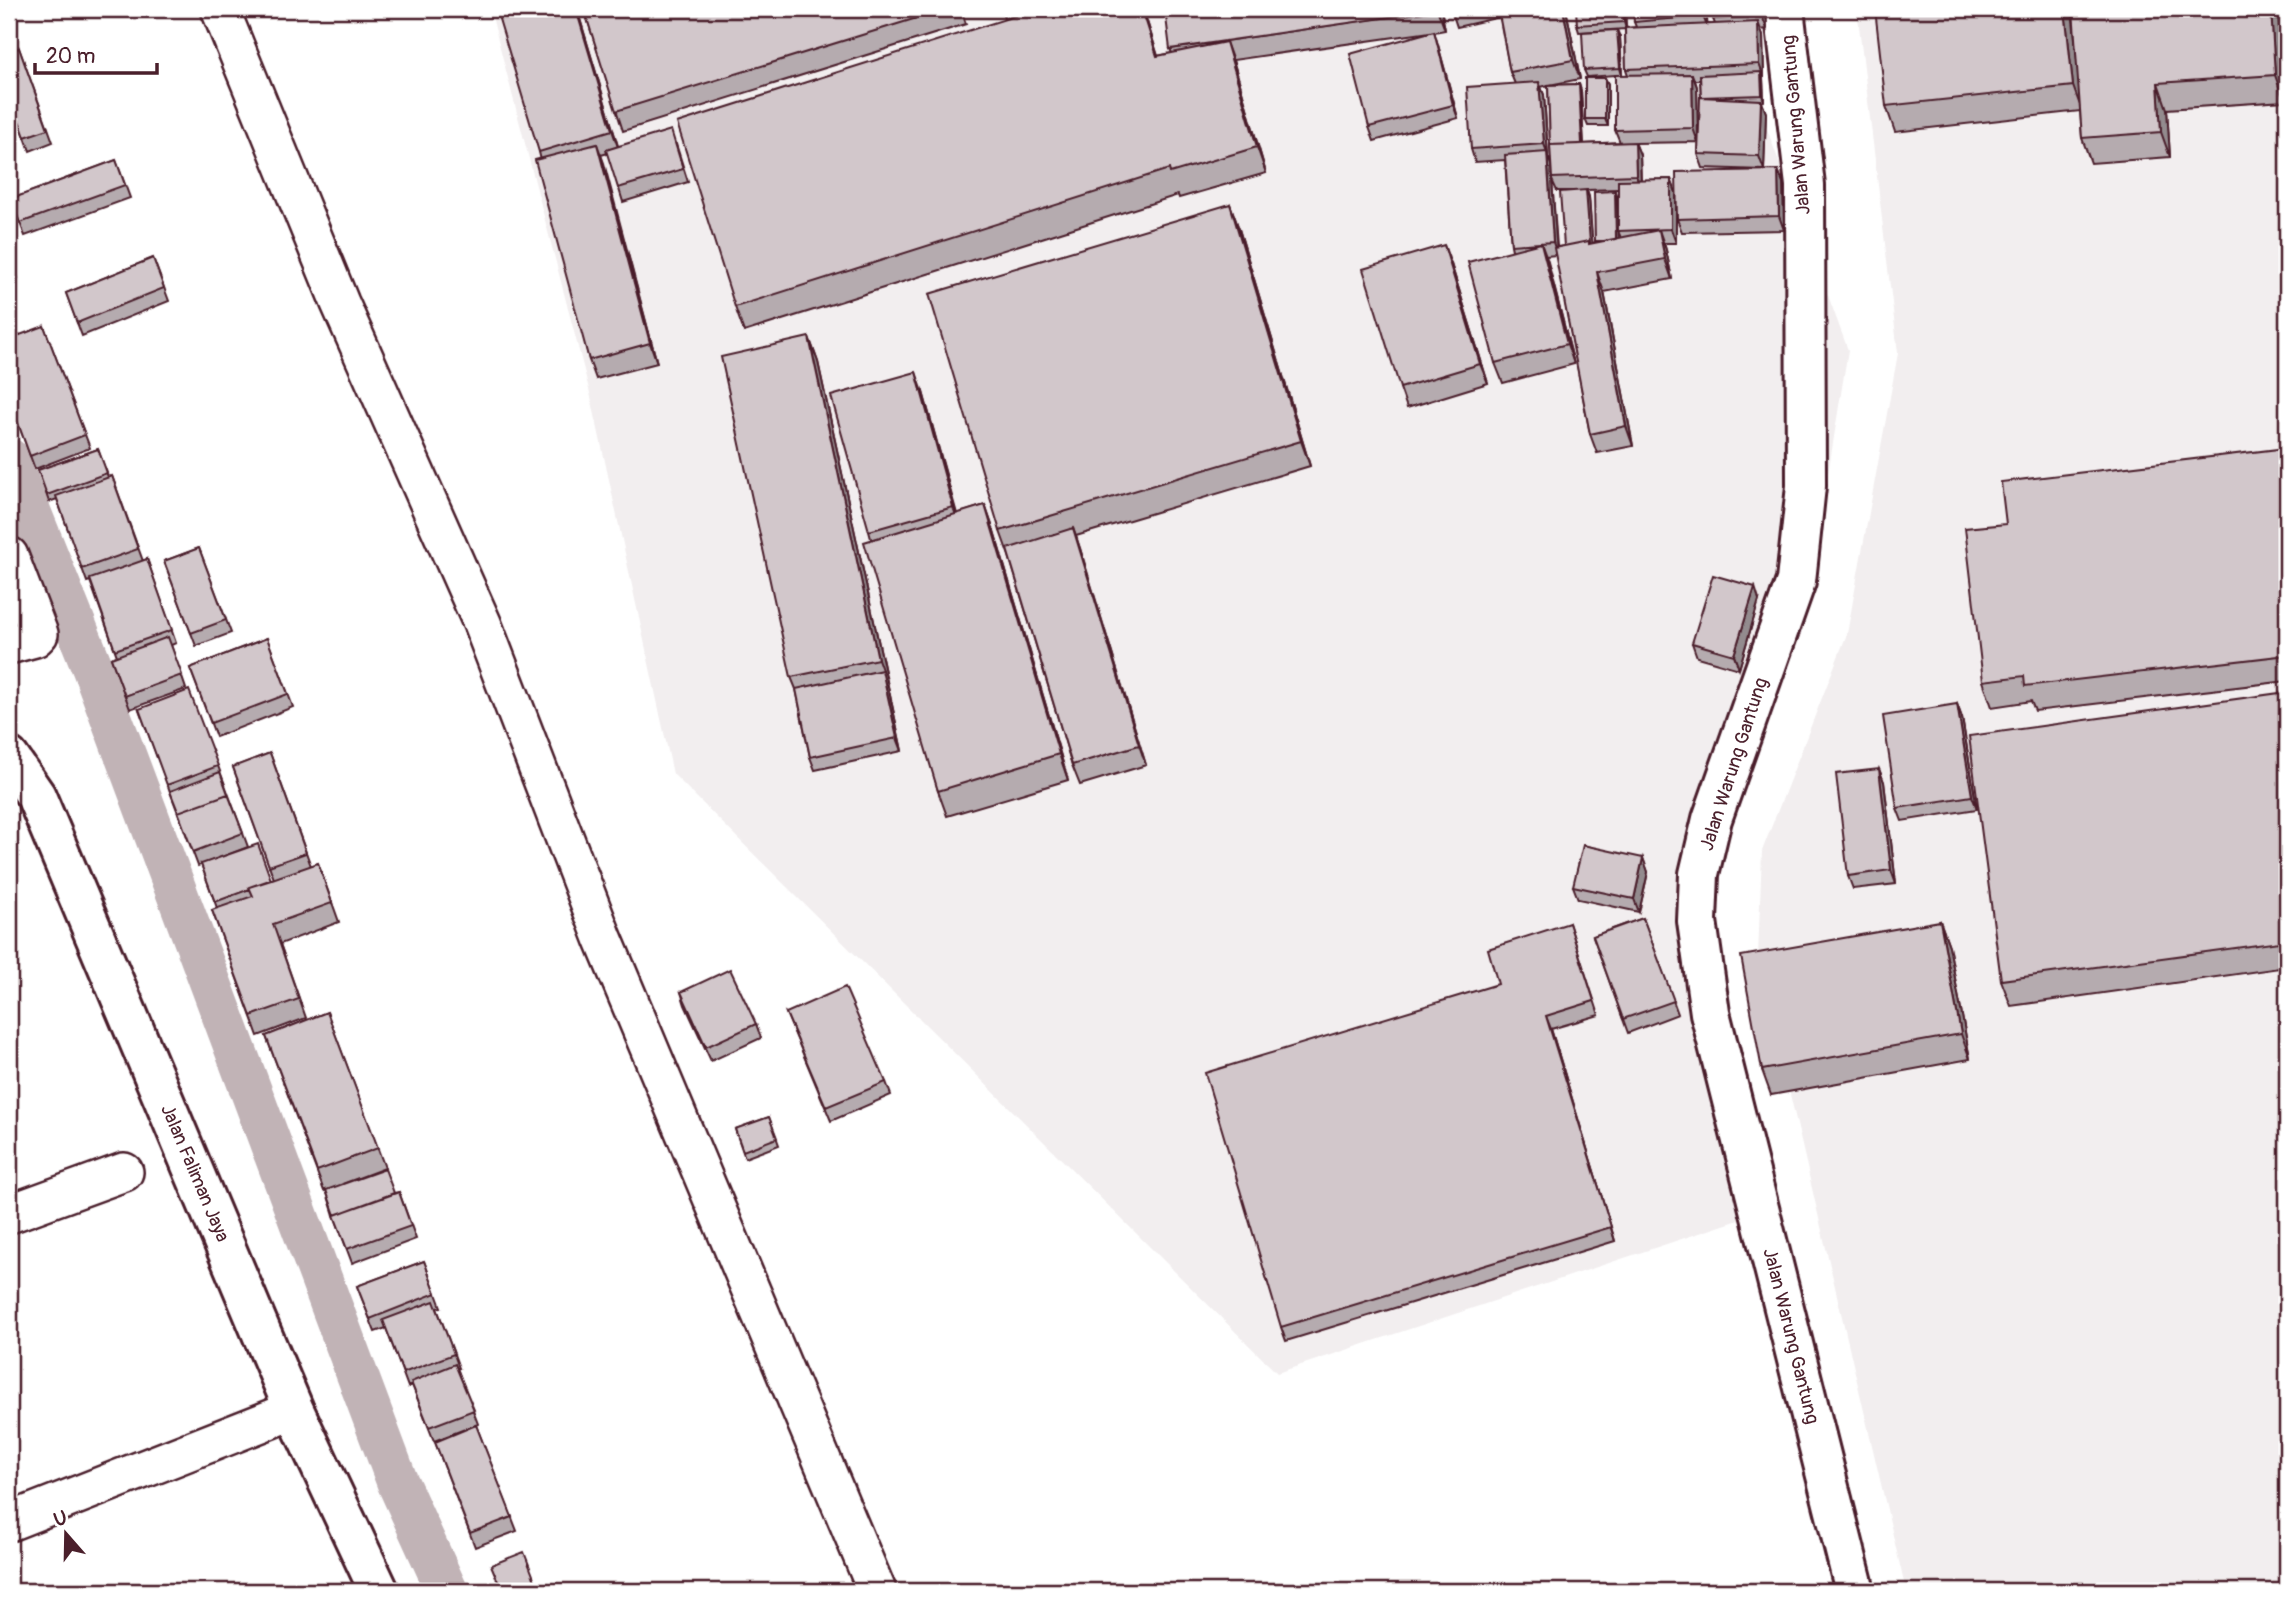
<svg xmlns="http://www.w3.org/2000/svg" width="2296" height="1600" font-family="Pangolin,sans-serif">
  <rect width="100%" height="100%" fill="#fff"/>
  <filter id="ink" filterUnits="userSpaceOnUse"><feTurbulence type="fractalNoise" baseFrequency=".0143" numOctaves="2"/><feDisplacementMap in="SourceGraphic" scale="14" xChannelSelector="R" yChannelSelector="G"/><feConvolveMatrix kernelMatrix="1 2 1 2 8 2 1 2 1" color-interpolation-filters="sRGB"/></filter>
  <g filter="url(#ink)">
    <path fill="#f2eeef" d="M490 9H1723L1848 350 1805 617 1717 822 1707 952 1757 1214 1277 1373 673 774 591 397Z
      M1857 9H2287V1591H1906L1758 957 1762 851 1847 634 1898 353Z"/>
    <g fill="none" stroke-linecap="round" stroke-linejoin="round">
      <path stroke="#c1b3b6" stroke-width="42" d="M9 459 93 669 397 1481 447 1591"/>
      <defs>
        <path id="street" d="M220 9 340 303 482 623 603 938 877 1591
          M9 556 39 634 35 638 9 645
          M9 1214 124 1172
          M9 1522 294 1410"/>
        <path id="secondary" d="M1784 9 1805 185 1806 486 1796 581 1712 819 1699 874 1697 921 1710 1013 1855 1591
          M9 757 36 796 294 1410 379 1591"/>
      </defs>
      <use href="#street" stroke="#4a1f2b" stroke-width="42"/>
      <use href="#secondary" stroke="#4a1f2b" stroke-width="44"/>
      <use href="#street" stroke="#fff" stroke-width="37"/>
      <use href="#secondary" stroke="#fff" stroke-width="38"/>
    </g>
    <path fill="#b5abaf" stroke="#4a1f2b" stroke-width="2" fill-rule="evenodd" d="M577 9 618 146 676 144 688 182 623 202 608 153 601 155 657 363 596 379 589 360 539 152Z
      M584 9H961L966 24 623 131Z
      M1001 9H1143L1158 56 1172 53 1170 49 1441 9 1445 30 1434 32 1438 45 1458 118 1374 141 1369 127 1430 32 1233 60 1266 173 1179 198 1178 195 744 332 735 307 1004 19Z
      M1451 9H1566L1580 79 1549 85 1579 84 1581 91 1584 144 1620 142 1615 130V75L1587 77 1584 70 1620 37 1622 75H1628L1626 69 1625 29 1579 32 1577 25 1625 9 1626 28 1636 27 1634 22 1706 9 1707 24H1715L1713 19 1712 9H1766L1767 29 1760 30 1763 36 1764 77H1763L1764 101 1762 102 1766 113 1764 170 1703 168 1698 154 1701 97 1700 80H1695L1697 87 1698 142 1635 143 1640 155 1641 180 1671 179 1676 193V243H1664L1666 250 1672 279 1604 292 1633 446 1597 453 1590 434 1556 255 1546 256 1574 364 1503 383 1495 363 1512 250 1511 245 1505 160 1475 162 1471 149 1515 84 1510 72 1500 17 1457 27ZM1548 85 1551 165 1548 157 1544 95 1541 87ZM1552 180 1557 191H1576L1564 246 1557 247ZM1618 189V231L1621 238H1618L1617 198 1595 241 1596 242 1592 243 1589 197 1587 190Z
      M2072 9 2076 52 2073 9H2278L2284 101 2167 109 2170 157 2091 163 2082 138 2080 111 1895 132 1886 106Z
      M19 48 53 142 30 151 9 92Z
      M1605 78 1608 84V126H1588L1585 119Z
      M116 160 130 198 25 236 11 199Z
      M1778 170 1783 183 1784 230 1682 232 1677 219Z
      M1230 204 1239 229 1310 466 1076 536 1146 765 1080 785 1072 765 1009 556 1000 531Z
      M9 254 18 278 9 282Z
      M153 258 169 301 82 336 66 293Z
      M1451 264 1488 383 1407 408 1400 388Z
      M44 326 90 448 35 469 9 399Z
      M809 337 818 362 902 751 815 770 810 757 796 689 791 677Z
      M923 392 957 514 985 505 994 531 1068 780 947 816 938 791 869 531Z
      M2287 448V681L2035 711 2031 701 1992 707 1983 681 2006 524Z
      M98 449 108 477 112 476 143 561 147 559 176 643 171 645 186 689 130 709 111 658 117 656 90 581 87 582 57 499 49 502 38 470Z
      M199 548 231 633 196 646 164 561Z
      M1759 600 1739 669 1697 657 1692 643Z
      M267 638 293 707 216 737 190 668Z
      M2287 692V967L2011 1006 2001 980Z
      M1957 704 1962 718 1977 809 1902 821 1897 808Z
      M139 709 218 766 248 847 198 866Z
      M270 753 311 866 318 863 339 922 280 944 306 1018 258 1036 212 910 217 908 201 864 271 880 274 879 233 767Z
      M1879 769 1884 782 1896 884 1853 889 1848 876Z
      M1643 858 1648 872 1639 912 1578 899 1573 886Z
      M1643 918 1678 1014 1628 1033 1593 936Z
      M1940 921 1949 946 1970 1059 1771 1095 1762 1070Z
      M1569 923 1599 1015 1551 1029 1615 1241 1286 1341 1281 1327 1498 984Z
      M681 992 756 1024 761 1038 711 1061 685 1005Z
      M327 1012 385 1168 345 1183 394 1193 399 1192 416 1239 352 1263 334 1215 326 1190 324 1191 266 1036Z
      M786 1013 886 1082 891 1095 831 1121Z
      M769 1117 779 1145 745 1158 735 1129Z
      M424 1261 441 1307 437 1308 459 1368H457L478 1424 434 1441 412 1385 408 1387 386 1328 375 1332 357 1286Z
      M476 1425 517 1531 475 1547 435 1442Z"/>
    <path fill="#938b8e" stroke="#4a1f2b" stroke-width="2" d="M576 9H577L619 150 612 130Z
      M1142 9H1143L1166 82 1157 56Z
      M1437 9H1441L1445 30Z
      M1563 9H1566L1580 79 1573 60Z
      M1623 9H1625L1626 29 1624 22Z
      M1702 9H1706L1708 29 1703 16Z
      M1762 9H1766L1767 29 1762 16Z
      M2065 9H2072L2082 111 2073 86Z
      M2271 9H2278L2284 101 2275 75Z
      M1758 22 1763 36 1764 77 1759 64Z
      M1617 30 1620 37 1622 75 1620 68Z
      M1434 31 1438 45 1458 118 1453 105Z
      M1226 42 1235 67 1266 173 1257 147Z
      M1761 72 1763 79 1764 101 1762 95Z
      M1692 74 1697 87 1698 142 1693 128Z
      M1605 78 1608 84V126L1605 119Z
      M1539 82 1544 95 1548 157 1551 165 1557 255 1553 242 1547 152 1544 144Z
      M2158 83 2167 109 2170 157 2161 132Z
      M1579 84 1581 91 1584 150 1582 144Z
      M1761 100 1766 113 1764 170 1759 156Z
      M1635 142 1640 155 1641 189 1636 175Z
      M597 144 604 163 657 363 650 343Z
      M1778 170 1783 183 1784 230 1779 216Z
      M1671 179 1676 193V243L1671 229Z
      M1586 190 1589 197 1593 250 1589 244Z
      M1615 191 1617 198 1619 247 1616 240Z
      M1230 204 1239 229 1310 466 1301 441Z
      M1659 230 1666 250 1672 279 1665 259Z
      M1541 243 1548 262 1574 364 1567 344Z
      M1444 245 1451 264 1488 383 1480 364Z
      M1597 272 1604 292 1633 446 1626 426Z
      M809 337 818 362 902 751 897 738 882 670 878 659Z
      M916 372 923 392 960 527 953 507Z
      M985 505 994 531 1068 780 1059 754Z
      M1073 528 1080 548 1146 765 1139 745Z
      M1755 587 1759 600 1739 669 1734 655Z
      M1957 704 1962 718 1977 809 1972 796Z
      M1879 769 1884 782 1896 884 1891 870Z
      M1643 858 1648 872 1639 912 1634 899Z
      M1940 921 1949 946 1970 1059 1961 1034Z
      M1546 1016 1551 1029 1615 1241 1611 1227Z"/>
    <path fill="#d2c7cb" stroke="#4a1f2b" stroke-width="2" d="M496 9H576L612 130 539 152Z
      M584 9H946L616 111Z
      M1037 9H1142L1157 56 1226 42 1257 147 1170 173 1169 169 735 307 677 123Z
      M1165 9H1437L1438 10 1170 49Z
      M1451 9H1473L1452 14Z
      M1498 9H1563L1573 60 1510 72Z
      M1576 9H1623L1624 22 1577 25Z
      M1633 9H1702L1703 16 1634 22Z
      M1712 9H1762V16L1713 19Z
      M1875 9H2065L2073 86 1886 106Z
      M2073 9H2271L2275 75 2158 83 2161 132 2082 138Z
      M2283 9H2287V51Z
      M1758 22 1759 64 1626 69 1625 28Z
      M1617 30 1620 68 1584 70 1582 32Z
      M1434 31 1453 105 1369 127 1350 54Z
      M19 48 48 129 25 137 9 92V51Z
      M1761 72 1762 95 1701 97 1700 75Z
      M1692 74 1693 128 1615 130V75Z
      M1585 78H1605V119H1585Z
      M1539 82 1544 144 1471 149 1467 87Z
      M1579 84 1582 144 1550 145 1548 85Z
      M1700 97 1761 100 1759 156 1698 154Z
      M671 130 683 169 618 188 606 150Z
      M1635 142 1636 175 1552 178 1550 145Z
      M597 144 650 343 589 360 535 160Z
      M1547 152 1553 242 1511 245 1505 155Z
      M116 160 125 185 20 223 11 199Z
      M1778 170 1779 216 1677 219 1676 172Z
      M1671 179V229L1618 231V180Z
      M1586 190 1590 243 1589 241 1564 246 1560 192Z
      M1615 191 1616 239 1605 241H1595L1594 192Z
      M1230 204 1301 441 1000 531 929 294Z
      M1659 230 1665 259 1597 272 1626 426 1590 434 1554 248 1589 241V244Z
      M1541 243 1567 344 1495 363 1468 262Z
      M1444 245 1480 364 1400 388 1363 269Z
      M9 254 13 265 9 266Z
      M153 258 164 288 77 323 66 293Z
      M44 326 85 435 30 456 9 398V339Z
      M809 337 878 659 791 677 721 357Z
      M916 372 953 507 869 531 831 396Z
      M2287 448V655L2025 686 2024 676 1983 681 1965 528 2006 524 2001 482Z
      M98 449 107 473 47 495 38 470Z
      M112 476 138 549 82 569 56 496Z
      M985 505 1059 754 938 791 864 542Z
      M1073 528 1139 745 1072 765 1007 549Z
      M199 548 226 620 191 633 164 561Z
      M147 559 172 630 115 650 90 579Z
      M1713 575 1755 587 1734 655 1692 643Z
      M168 637 182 675 125 696 111 658Z
      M267 638 288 694 211 723 190 668Z
      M882 670 897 738 810 757 796 689Z
      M189 690 218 766 167 785 139 709Z
      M2287 692V941L2001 980 1969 736Z
      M1957 704 1972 796 1897 808 1883 716Z
      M270 753 306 853 269 866 233 767Z
      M1879 769 1891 870 1848 876 1836 774Z
      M220 772 228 794 178 812 181 819 170 791Z
      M228 794 243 833 193 852 178 812Z
      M258 844 271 880 249 887 250 889 215 902 201 864Z
      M1583 845 1643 858 1634 899 1573 886Z
      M318 863 332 903 273 924 299 999 251 1016 212 910 253 896 249 887Z
      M1643 918 1674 1001 1623 1019 1593 936Z
      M1940 921 1961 1034 1762 1070 1741 956Z
      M1569 923 1594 1001 1546 1016 1611 1227 1281 1327 1205 1073 1498 984 1488 949Z
      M730 969 756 1024 706 1047 681 992Z
      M845 987 886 1082 826 1107 786 1013Z
      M327 1012 378 1148 317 1171 266 1036Z
      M769 1117 777 1138 743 1151 735 1129Z
      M385 1169 394 1193 335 1215 326 1190Z
      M399 1192 411 1226 347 1249 334 1215Z
      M424 1261 436 1293 370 1319 357 1286Z
      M434 1301 454 1354 403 1373 383 1320Z
      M455 1364 474 1410 429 1427 411 1382Z
      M476 1425 512 1517 470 1533 435 1442Z
      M524 1552 539 1591H502L491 1565Z"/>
  </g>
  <g text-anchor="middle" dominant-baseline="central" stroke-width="5" stroke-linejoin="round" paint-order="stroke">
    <g font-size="19" fill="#4a1f2b" stroke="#fff">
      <text transform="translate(1796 125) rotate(-95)">Jalan Warung Gantung</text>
      <text transform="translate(1734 764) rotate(-72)">Jalan Warung Gantung</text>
      <text transform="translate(195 1173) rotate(67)">Jalan Faliman Jaya</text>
      <text transform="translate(1791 1336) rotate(76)">Jalan Warung Gantung</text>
    </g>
  </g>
  <rect width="2296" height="1600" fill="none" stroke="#fff" stroke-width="35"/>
  <rect x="18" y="18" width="2261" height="1565" fill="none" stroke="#4a1f2b" stroke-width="2.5" filter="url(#ink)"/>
  <g transform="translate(66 1534) rotate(340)" stroke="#ffffff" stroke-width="5" paint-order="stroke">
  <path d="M0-5L12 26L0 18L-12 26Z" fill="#4a1f2b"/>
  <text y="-10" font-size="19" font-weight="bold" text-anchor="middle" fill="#4a1f2b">U</text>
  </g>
  <path d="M35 63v10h122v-10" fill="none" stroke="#4a1f2b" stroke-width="3.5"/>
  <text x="46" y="63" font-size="21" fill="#4a1f2b" stroke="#ffffff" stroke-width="5" paint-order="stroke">20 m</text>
</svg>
